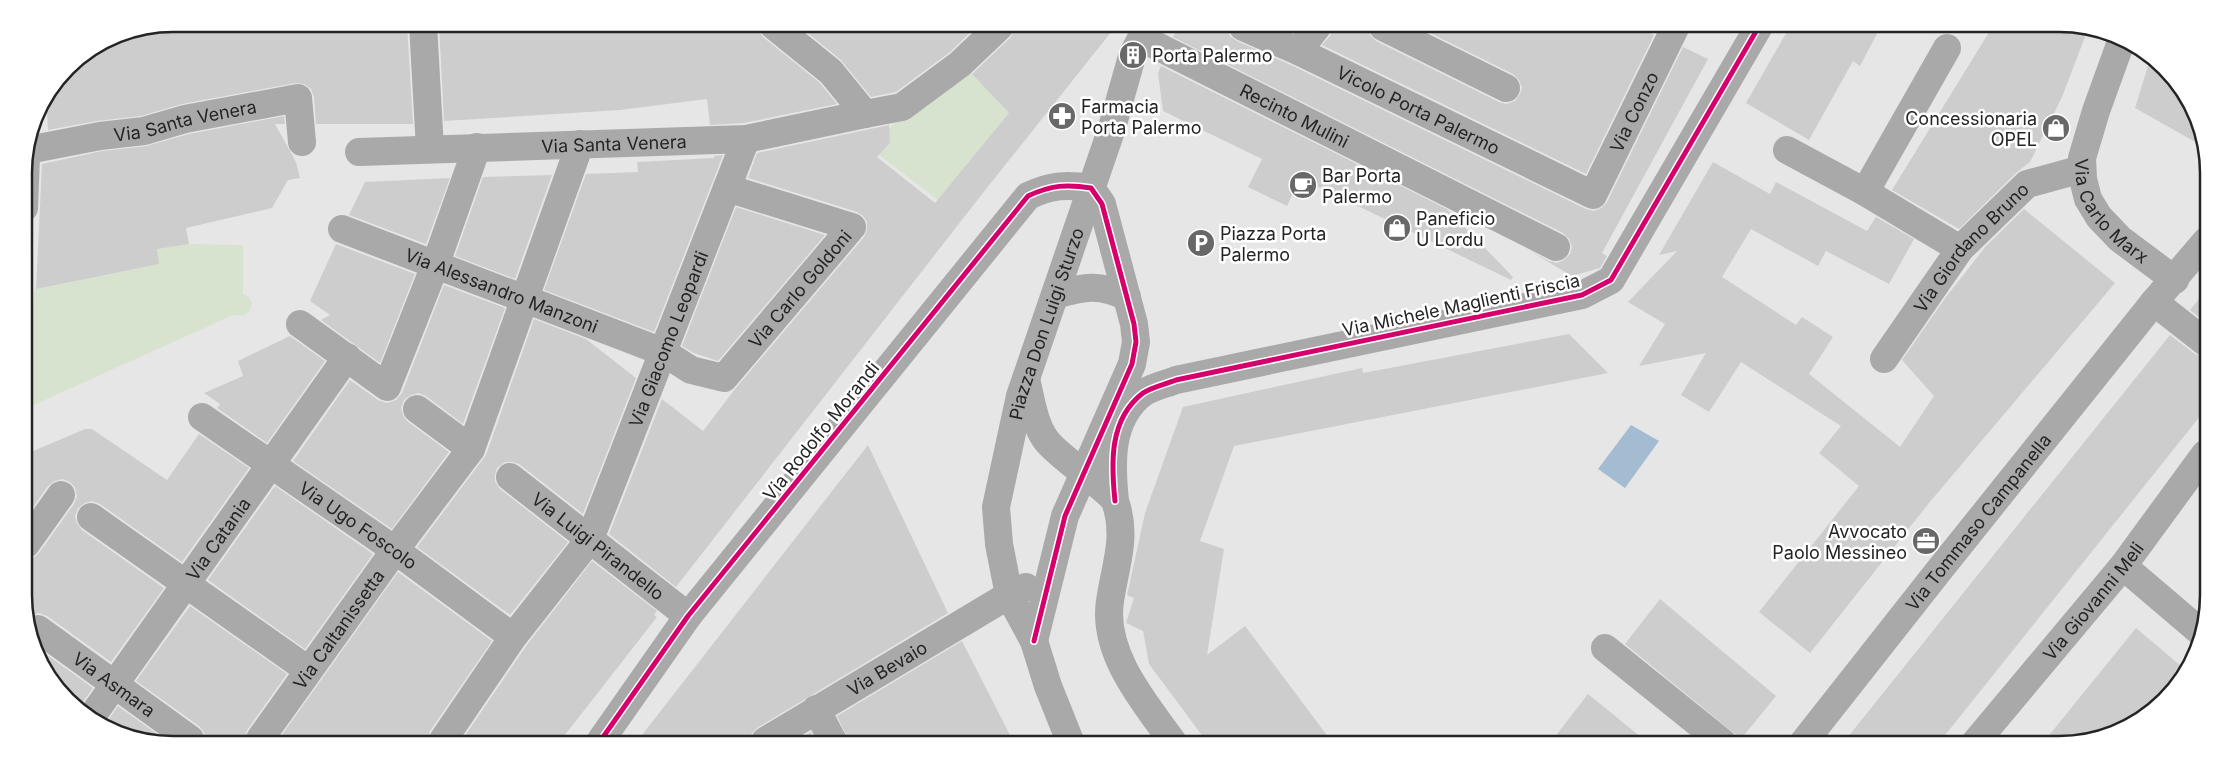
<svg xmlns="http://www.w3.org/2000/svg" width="2233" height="768" font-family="Inter,sans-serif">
  <rect width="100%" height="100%" fill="#e7e6e7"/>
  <path fill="#d8e3cf" d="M967 69 975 77 1024 95 938 200 879 155 890 143 889 128 938 93Z
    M189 244 243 245V294L249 297 252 303C250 315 244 317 233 315L25 409V377L35 289 158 264 154 248Z"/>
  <path fill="#a3bcd1" d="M1631 425 1659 441 1625 488 1598 469Z"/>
  <path fill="#cecdcd" d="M201 24H407L413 124H316L314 97 311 89 304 84 296 83 182 104 141 116 97 121 48 130 46 97 68 67 116 35 159 27 198 32Z
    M439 24 758 25 759 31 763 37 820 83 837 104 744 123 710 125 707 99 620 110 444 121Z
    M798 25 828 26H977L950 52 896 92 871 97 841 60Z
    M1015 26H1116L986 189 676 587 609 534 662 399 703 431 735 389 864 237 867 230V222L863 216 857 212 748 178 757 153 889 125 890 143 877 157 935 203 1009 113 972 74 1011 37Z
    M1178 26 1228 27 1230 36 1237 41 1291 65 1586 209 1594 211 1601 208 1607 202 1683 47 1708 59 1602 253 1607 256 1600 268 1572 276 1530 251 1549 261 1557 263 1564 260 1570 254 1572 247 1569 239 1563 233 1173 37Z
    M1332 27H1368L1370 35 1376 41 1499 102 1506 104 1515 101 1520 94 1522 88 1519 80 1513 74 1418 27 1638 28 1654 35 1586 174 1322 45 1330 36Z
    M1789 28H1880L1860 66 1853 61 1809 140 1746 103Z
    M1991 29H2088L2062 97 2030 162 2016 173 1959 229 1892 190Z
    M2151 56 2172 74 2206 148 2135 108Z
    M1161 66 1447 209 1513 277 1511 280 1300 178 1287 206 1248 187 1262 159 1163 111 1158 73Z
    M284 116 285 124H275L296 162 300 178 288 180 272 208 186 228 189 244 157 249 159 264 36 289 42 164 102 151 146 146 189 134Z
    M723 155 654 332 544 290 586 174 638 172 637 162 714 158V156Z
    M1713 162 1770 194 1776 182 1867 231 1876 217 1914 239 1889 284 1826 251 1818 266 1751 229 1722 277 1796 325 1802 317 1833 337 1809 374 1900 447 1934 396 1902 360 1946 297 1986 246 2024 209 2115 283 1929 503 1810 653 1759 612 1859 486 1819 453 1841 426 1741 362 1709 412 1681 395 1706 353 1639 366 1665 324 1628 302 1677 251 1659 255Z
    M552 175 515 279 455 256 483 177Z
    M450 178 426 244 349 215 365 182Z
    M736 207 825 235 718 361 694 353 682 346Z
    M336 244 415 274 380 363 321 320 330 315 310 301Z
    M444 285 505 308 463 424 426 396 418 393 411 395 404 400 401 408 403 415 407 421 449 452 392 529 293 461 350 380 378 400 387 403 396 400 402 393Z
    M2206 290V323L2190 310Z
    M534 319 586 339 636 378 583 514 519 464 512 462H505L497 468 495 475V482L500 489 568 542 510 615 417 547 486 455Z
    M1569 334 1608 373 1234 446 1200 541 1224 549 1207 655 1245 626 1332 742H1207L1149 664 1143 631 1126 623 1134 598 1127 595 1128 591 1145 513 1183 407 1362 368 1363 373Z
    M2170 335 2195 354 2205 357V410L1938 744 1843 743Z
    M290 336 325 361 267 443 217 408 220 404 204 393 243 376 238 361Z
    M85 429H92L167 480 199 434 249 468 182 562 100 504 92 501 85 503 78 508 75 516 77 523 82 530 164 588 111 662 47 616 39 613 32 615 27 619 26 559 33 558 39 553 74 504 77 496 75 488 70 482 62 479 55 481 48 486 26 517V460L31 466V452Z
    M868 445 948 613 757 728 752 733 749 741 638 740Z
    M275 486 373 554 305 649 208 580Z
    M592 561 657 611 654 615 657 617 561 740H462L526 646Z
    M398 572 492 641 430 731 428 740 279 739Z
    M1660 599 1776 696 1741 739 1625 644Z
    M190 606 287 674 247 730 245 739H205L204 732 199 726 136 681Z
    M2136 628 2187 671 2184 678 2151 713 2117 733 2069 744H2042Z
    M962 641 1013 741H849L837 716Z
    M39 649 93 688 78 709 61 694Z
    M1588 694 1609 711 1648 743H1550Z
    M118 706 164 739H134L104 726Z
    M811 732 815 741H796Z"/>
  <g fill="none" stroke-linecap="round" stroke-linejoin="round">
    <g stroke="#a9a9a9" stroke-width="28">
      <path d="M423 24 430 149"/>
      <path d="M773 25 831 72 865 114 902 107 960 64 1000 26"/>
      <path id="s1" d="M1243 27 1298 51 1593 195 1675 28"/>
      <path d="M1383 27 1506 88"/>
      <path id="s2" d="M1141 38 1556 247"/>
      <path d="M1947 48 1865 192 1960 249"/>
      <path d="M1298 51 1317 27"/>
      <path id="s3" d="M28 150 100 136 144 131 185 119 298 98 302 142"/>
      <path d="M1787 150 1865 192"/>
      <path id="s4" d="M359 152 746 139 865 114"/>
      <path d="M24 208 26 156"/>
      <path id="s5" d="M342 229 663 352 691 370 724 378 852 227 727 188"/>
      <path d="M2154 302 2205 342"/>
      <path d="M300 324 387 387 436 263 477 147"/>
      <path id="s6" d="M1884 359 1960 249 2027 184 2082 169"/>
      <path d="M417 409 471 449"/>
      <path id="s7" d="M202 417 395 550 513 637"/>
      <path id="s8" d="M510 477 688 616"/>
      <path d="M91 517 308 670"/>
      <path d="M26 544 61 495"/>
      <path d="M2123 566 2204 635"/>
      <path id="s9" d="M38 629 190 739"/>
      <path d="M1605 648 1723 743"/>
      <path d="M816 709 833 741"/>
      <path id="s10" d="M90 719 347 357"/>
      <path id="s11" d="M260 739 395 550 471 449 580 144"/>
      <path id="s12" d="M443 740 513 637 590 539 746 139"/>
      <path id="s13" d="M1974 744 2123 566 2205 454"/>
    </g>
    <g stroke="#a9a9a9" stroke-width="28">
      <path id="s14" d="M2122 39 2096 111 2082 158 2083 179 2088 199 2099 217 2120 239 2175 280"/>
      <path d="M1135 50 1148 26"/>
      <path d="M1055 295C1084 287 1099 283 1127 297"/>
      <path d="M1026 379C1031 399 1034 424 1046 440 1058 457 1112 491 1116 504 1127 539 1115 566 1110 601 1102 653 1144 702 1173 742"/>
      <path d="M1115 501C1111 463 1109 419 1143 393 1152 387 1166 384 1176 380L1582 295 1611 280 1758 28"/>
      <path d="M601 740 688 616 1028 196C1051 185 1067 184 1091 188L1102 204 1134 324 1136 342 1132 364 1065 516 1034 641"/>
      <path id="s15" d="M765 741 1009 595 1026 587"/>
      <path id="s16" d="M1070 741 1048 686 1034 641 1009 595 999 544 996 507 1020 396 1111 131 1131 60"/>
      <path id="s17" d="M1803 743 1937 573 2154 302 2206 241"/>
    </g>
    <defs>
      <path id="cycleway" d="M1115 501C1111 463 1109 419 1143 393 1152 387 1166 384 1176 380L1582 295 1611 280 1758 28
        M601 740 688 616 1028 196C1051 185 1067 184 1091 188L1102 204 1134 324 1136 342 1132 364 1065 516 1034 641"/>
    </defs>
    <use href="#cycleway" stroke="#fff" stroke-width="8"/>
    <use href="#cycleway" stroke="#d6006c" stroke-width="5"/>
  </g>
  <defs>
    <symbol id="building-disc" viewBox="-11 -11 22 22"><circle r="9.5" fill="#686869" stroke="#fff"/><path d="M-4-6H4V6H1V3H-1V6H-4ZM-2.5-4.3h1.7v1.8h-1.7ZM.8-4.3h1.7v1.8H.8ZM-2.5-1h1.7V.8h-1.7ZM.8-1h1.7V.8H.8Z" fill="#fff"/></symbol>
    <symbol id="pharmacy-disc" viewBox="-11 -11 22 22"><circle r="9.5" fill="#686869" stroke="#fff"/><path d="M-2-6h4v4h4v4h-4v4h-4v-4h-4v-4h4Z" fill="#fff"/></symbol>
    <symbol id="shop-disc" viewBox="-11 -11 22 22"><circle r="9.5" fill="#686869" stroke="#fff"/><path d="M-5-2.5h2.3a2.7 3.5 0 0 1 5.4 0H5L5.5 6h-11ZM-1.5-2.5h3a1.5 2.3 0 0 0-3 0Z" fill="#fff"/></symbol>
    <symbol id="cafe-disc" viewBox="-11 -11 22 22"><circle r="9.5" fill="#686869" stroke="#fff"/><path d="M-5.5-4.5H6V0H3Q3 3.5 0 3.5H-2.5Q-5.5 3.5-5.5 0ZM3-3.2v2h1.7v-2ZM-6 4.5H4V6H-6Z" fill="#fff"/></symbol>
    <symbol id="parking-disc" viewBox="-11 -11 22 22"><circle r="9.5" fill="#686869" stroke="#fff"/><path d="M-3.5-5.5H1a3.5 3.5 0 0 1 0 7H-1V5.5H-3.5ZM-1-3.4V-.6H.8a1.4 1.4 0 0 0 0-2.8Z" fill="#fff"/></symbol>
    <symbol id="office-disc" viewBox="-11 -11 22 22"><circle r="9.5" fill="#686869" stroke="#fff"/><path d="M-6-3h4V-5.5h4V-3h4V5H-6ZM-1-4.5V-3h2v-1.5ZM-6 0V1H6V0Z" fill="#fff"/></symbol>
  </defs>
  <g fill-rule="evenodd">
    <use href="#building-disc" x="1117" y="39" width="32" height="32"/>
    <use href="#pharmacy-disc" x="1046" y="100" width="32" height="32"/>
    <use href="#shop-disc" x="2040" y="112" width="32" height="32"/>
    <use href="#cafe-disc" x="1287" y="169" width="32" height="32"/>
    <use href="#shop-disc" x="1381" y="212" width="32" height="32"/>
    <use href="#parking-disc" x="1185" y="227" width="32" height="32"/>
    <use href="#office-disc" x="1910" y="525" width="32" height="32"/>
  </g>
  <g text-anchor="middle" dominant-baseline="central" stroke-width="5" stroke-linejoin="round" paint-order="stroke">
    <g font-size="18" fill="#242425" stroke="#fff" text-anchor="start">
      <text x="1152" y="55">Porta Palermo</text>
      <text x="1081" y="106">Farmacia<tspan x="1081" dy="21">Porta Palermo</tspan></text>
      <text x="2037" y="118" text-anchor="end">Concessionaria<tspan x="2037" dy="21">OPEL</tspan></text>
      <text x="1322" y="175">Bar Porta<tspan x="1322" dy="21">Palermo</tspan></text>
      <text x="1416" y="218">Paneficio<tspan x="1416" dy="21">U Lordu</tspan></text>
      <text x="1220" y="233">Piazza Porta<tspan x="1220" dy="21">Palermo</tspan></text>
      <text x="1907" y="531" text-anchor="end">Avvocato<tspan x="1907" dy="21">Paolo Messineo</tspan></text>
    </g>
    <g font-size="18" fill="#242425" stroke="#fff">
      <text stroke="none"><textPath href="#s1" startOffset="194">Vicolo Porta Palermo</textPath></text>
      <text stroke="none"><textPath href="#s1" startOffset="481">Via Conzo</textPath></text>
      <text stroke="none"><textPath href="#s2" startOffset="172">Recinto Mulini</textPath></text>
      <text stroke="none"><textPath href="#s3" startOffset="160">Via Santa Venera</textPath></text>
      <text stroke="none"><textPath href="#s4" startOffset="255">Via Santa Venera</textPath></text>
      <text stroke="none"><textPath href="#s14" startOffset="189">Via Carlo Marx</textPath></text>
      <text stroke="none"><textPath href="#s6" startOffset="142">Via Giordano Bruno</textPath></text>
      <text stroke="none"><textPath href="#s5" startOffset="171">Via Alessandro Manzoni</textPath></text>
      <text stroke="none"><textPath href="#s5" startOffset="528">Via Carlo Goldoni</textPath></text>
      <text transform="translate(1461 305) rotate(-12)">Via Michele Maglienti Friscia</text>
      <text stroke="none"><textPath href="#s16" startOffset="438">Piazza Don Luigi Sturzo</textPath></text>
      <text stroke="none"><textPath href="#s12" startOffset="464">Via Giacomo Leopardi</textPath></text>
      <text transform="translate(821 431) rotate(-51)">Via Rodolfo Morandi</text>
      <text stroke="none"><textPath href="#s17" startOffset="282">Via Tommaso Campanella</textPath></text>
      <text stroke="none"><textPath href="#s7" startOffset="190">Via Ugo Foscolo</textPath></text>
      <text stroke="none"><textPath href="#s10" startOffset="221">Via Catania</textPath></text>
      <text stroke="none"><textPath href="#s8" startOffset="112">Via Luigi Pirandello</textPath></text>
      <text stroke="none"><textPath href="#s13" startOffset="186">Via Giovanni Meli</textPath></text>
      <text stroke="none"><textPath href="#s11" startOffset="135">Via Caltanissetta</textPath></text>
      <text stroke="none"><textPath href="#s15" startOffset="142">Via Bevaio</textPath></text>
      <text stroke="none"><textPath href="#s9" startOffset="94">Via Asmara</textPath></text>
    </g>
  </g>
  <path d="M0 0H2233V768H0ZM173 32H2059A141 141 0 0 1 2200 173V595A141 141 0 0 1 2059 736H173A141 141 0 0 1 32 595V173A141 141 0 0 1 173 32Z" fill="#fff" fill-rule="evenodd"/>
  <path fill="none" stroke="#242425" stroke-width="2.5" d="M173 32H2059A141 141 0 0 1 2200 173V595A141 141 0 0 1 2059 736H173A141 141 0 0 1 32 595V173A141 141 0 0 1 173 32Z"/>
</svg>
